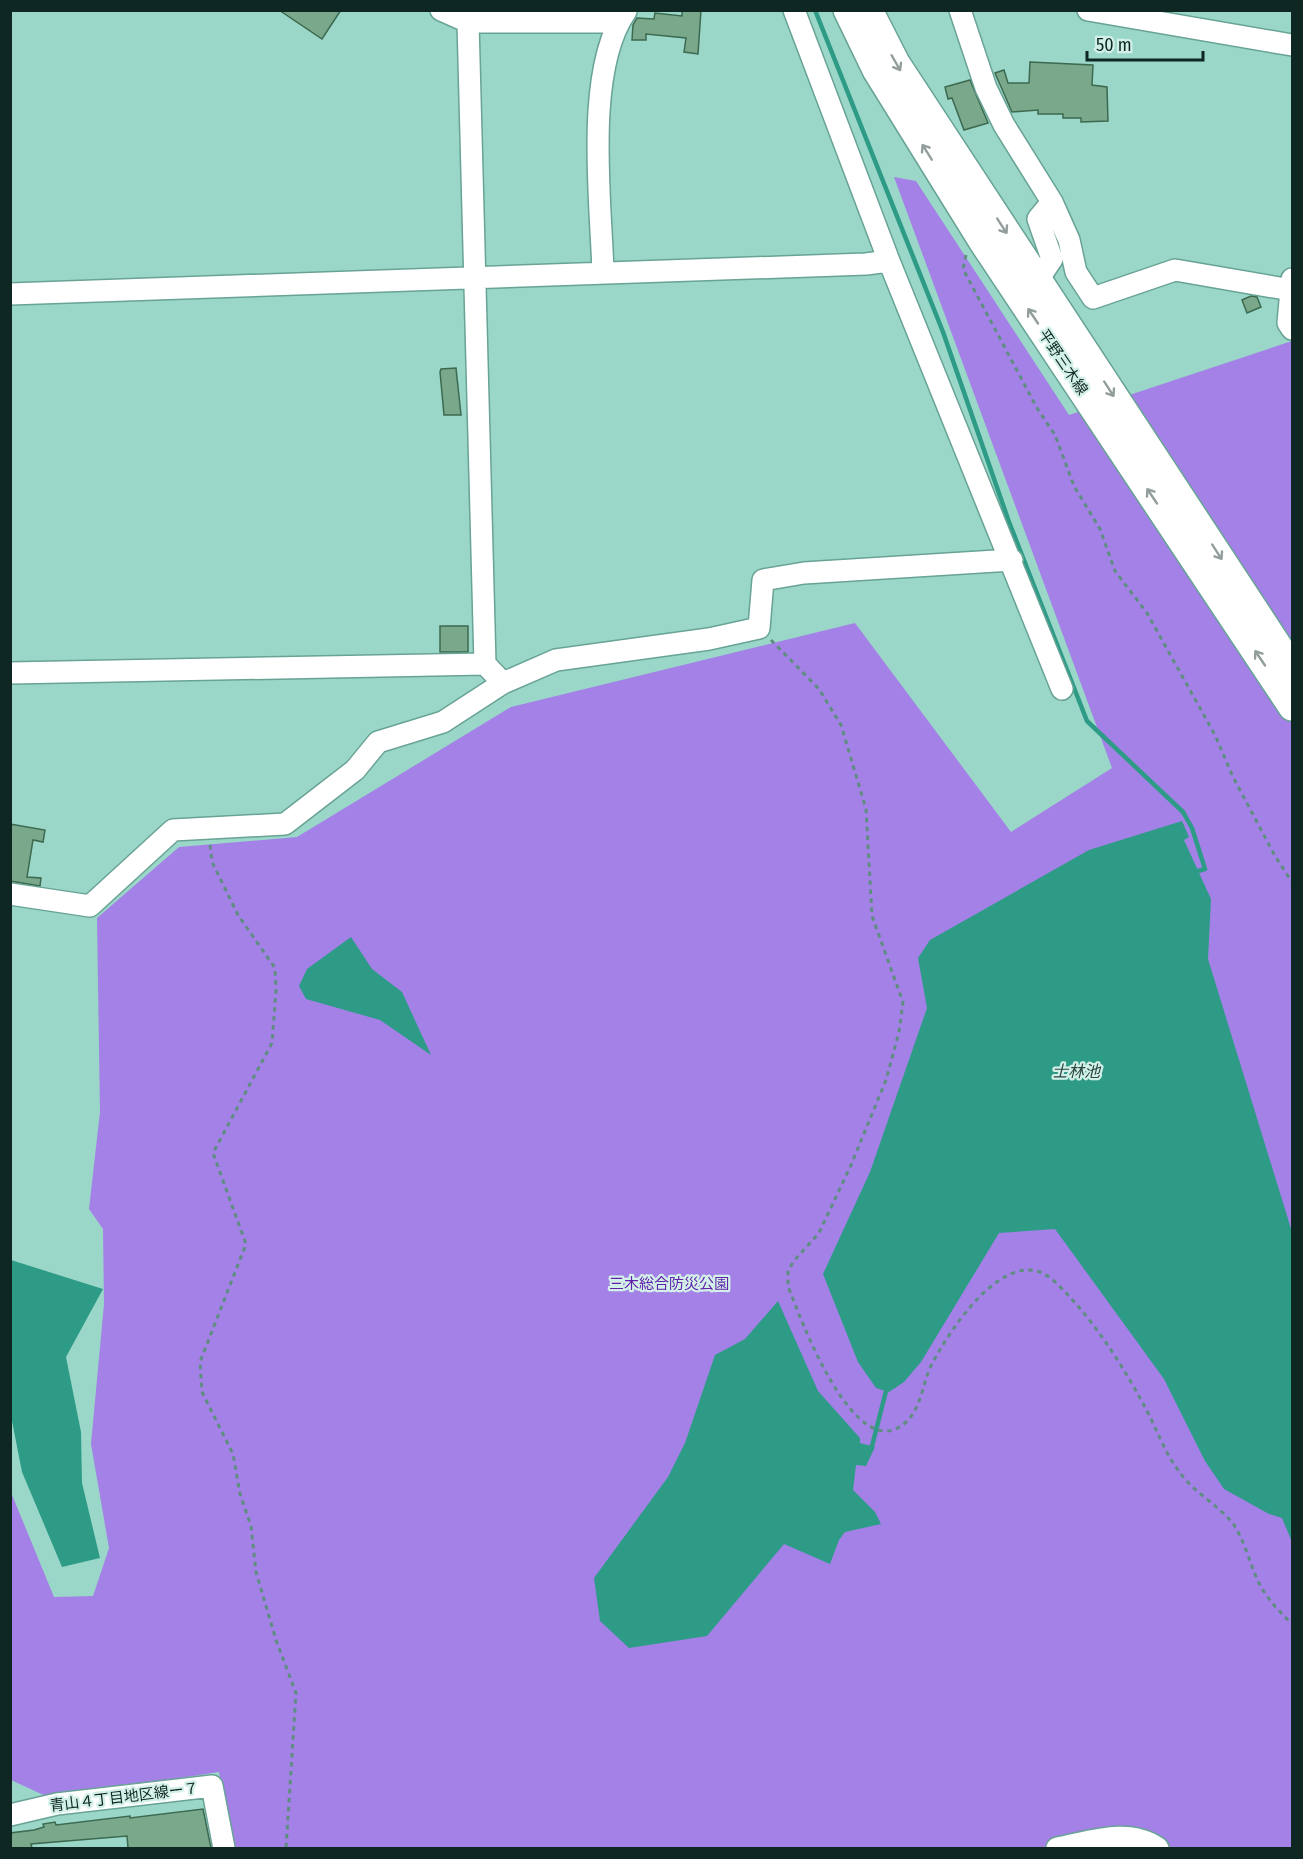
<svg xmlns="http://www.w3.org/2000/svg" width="1303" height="1859" font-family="'Fira Sans Condensed','Noto Sans JP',sans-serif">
  <rect width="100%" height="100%" fill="#9ad7c8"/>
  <path fill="#a381e7" d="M894 177 916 181 1069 415 1292 341V1848H232L219 1772 50 1798 11 1780 10 1490 54 1597 93 1596 109 1548 91 1444 104 1304 103 1229 89 1209 100 1112 97 918 179 847 297 837 511 707 855 623 1011 832 1112 768Z"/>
  <path fill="#2e9b87" d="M1182 821 1189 837 1184 840 1211 899 1208 959 1292 1232V1542L1282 1518 1269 1514 1224 1489 1205 1461 1164 1379 1055 1229 999 1233 921 1362 904 1382 889 1392 876 1388 858 1362 823 1274 870 1172 927 1008 918 958 930 940 1089 850Z
    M351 937 372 969 402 992 431 1055 380 1020 306 999 299 986 307 969Z
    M11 1260 103 1289 66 1357 81 1432 82 1483 100 1558 62 1567 22 1472 11 1416Z
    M778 1301 818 1391 860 1438V1443L875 1447 866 1466 856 1465 853 1490 875 1512 881 1524 845 1532 839 1540 830 1564 784 1544 707 1636 629 1648 600 1621 594 1578 668 1477 685 1443 715 1355 745 1339Z"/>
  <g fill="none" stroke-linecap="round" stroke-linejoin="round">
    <path stroke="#2e9b87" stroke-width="4.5" d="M815 10 943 332 1009 522 1087 721 1183 812 1192 828 1205 869 1198 871
      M872 1446 886 1391"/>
  </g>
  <path fill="#79a88b" stroke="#3c694f" stroke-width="1.5" d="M279 10H341L322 39Z
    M682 10H701L698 54 684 52 686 38 646 34V40H632L633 25 637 18 654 19 655 13 682 16Z
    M1030 62 1093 65 1092 85 1107 87 1108 121 1081 122V118H1063V114H1038V110L1012 112 995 73 1004 70 1008 83H1029Z
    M970 80 988 123 964 130 952 98 948 99 945 87Z
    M1251 296 1257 297 1261 307 1247 313 1242 300Z
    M456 368 461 415H444L440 372 441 369Z
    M440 626H468V652H440Z
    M10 824 45 830 43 842 33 840 27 877 41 878 40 886 10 881Z
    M203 1809 211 1848H128L127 1836 31 1844 32 1848H10V1833L34 1830 44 1827 43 1824 55 1822 56 1825 130 1816V1818Z"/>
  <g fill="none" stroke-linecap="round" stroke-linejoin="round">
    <defs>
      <path id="minor" d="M441 10 468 22
        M794 10 889 261 1062 689
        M960 10 986 88 1004 125 1052 202 1069 240 1076 272 1093 298 1175 270 1291 290
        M1088 10 1292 45
        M603 273C601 201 584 71 626 11
        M1292 279 1288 323 1292 329
        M1038 280 1052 259 1038 219 1052 202
        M10 294 866 264 889 261
        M10 673 485 664
        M503 683 485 664 468 22H618
        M10 894 90 906 173 830 285 824 355 770 378 742 443 722 503 683 556 660 709 639 759 628 763 580 804 573 1012 560
        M10 1815 57 1804 212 1786 224 1848
        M1057 1848C1090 1842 1128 1827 1158 1848"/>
      <path id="major" d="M847 10 876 70 982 241 1292 707
        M869 10 896 63 1292 667"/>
    </defs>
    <use href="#minor" stroke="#68a395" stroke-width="24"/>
    <use href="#major" stroke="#68a395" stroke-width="30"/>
    <path stroke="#5f8d82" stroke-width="3" stroke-dasharray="4.5 4.5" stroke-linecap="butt" d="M966 255 963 269 1037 408 1055 435 1074 486 1100 529 1115 571 1147 613 1215 735 1233 777 1275 856 1292 882
      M771 640 819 689 841 725 866 809 872 916 903 1002 899 1032 886 1080 851 1165 819 1233 793 1262 788 1272V1286C800 1318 855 1467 905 1423 923 1407 922 1381 933 1362 950 1330 998 1257 1040 1272 1051 1276 1060 1287 1068 1295 1099 1328 1126 1371 1147 1411 1157 1430 1164 1450 1176 1467 1192 1493 1223 1507 1236 1528 1244 1542 1249 1559 1255 1574 1263 1595 1277 1609 1292 1624
      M210 845 212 862 238 915 275 968 276 990 272 1043 213 1153 246 1244 200 1362 202 1392 233 1454 240 1494 251 1526 256 1572 276 1640 296 1693 286 1848"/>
    <use href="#minor" stroke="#fff" stroke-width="21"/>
    <use href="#major" stroke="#fff" stroke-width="27"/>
  </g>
  <defs><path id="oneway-shaft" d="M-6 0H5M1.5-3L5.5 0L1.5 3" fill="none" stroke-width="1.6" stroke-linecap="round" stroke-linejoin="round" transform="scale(1.5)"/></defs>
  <g stroke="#939e9c">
    <use href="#oneway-shaft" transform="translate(896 63) rotate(60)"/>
    <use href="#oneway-shaft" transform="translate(927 152) rotate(-122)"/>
    <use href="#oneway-shaft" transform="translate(1002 226) rotate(57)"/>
    <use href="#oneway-shaft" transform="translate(1033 316) rotate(-124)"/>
    <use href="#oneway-shaft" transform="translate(1109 389) rotate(57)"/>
    <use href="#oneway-shaft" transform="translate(1152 496) rotate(-124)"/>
    <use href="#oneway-shaft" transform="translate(1217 552) rotate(57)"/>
    <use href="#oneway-shaft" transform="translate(1260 658) rotate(-124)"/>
  </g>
  <g text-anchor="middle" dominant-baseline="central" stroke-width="4.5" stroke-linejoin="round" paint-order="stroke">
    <g font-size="15" fill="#0e2722" stroke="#d3f0e8">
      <text transform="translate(1063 362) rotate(56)">平野三木線</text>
      <text transform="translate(124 1797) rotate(-7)">青山４丁目地区線ー７</text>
    </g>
    <g font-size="15" fill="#6022ab" stroke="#d3f0e8">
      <text x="669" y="1284">三木総合防災公園</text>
    </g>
    <g font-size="16" font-style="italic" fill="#284740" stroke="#d3f0e8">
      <text x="1076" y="1071">士林池</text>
    </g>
  </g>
  <rect width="1303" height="1859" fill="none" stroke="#0e2722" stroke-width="24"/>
  <path d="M1087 51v9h116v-9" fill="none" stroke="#0e2722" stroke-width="3"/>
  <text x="1096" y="51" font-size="18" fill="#0e2722" stroke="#d3f0e8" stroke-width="4.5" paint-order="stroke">50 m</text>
</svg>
